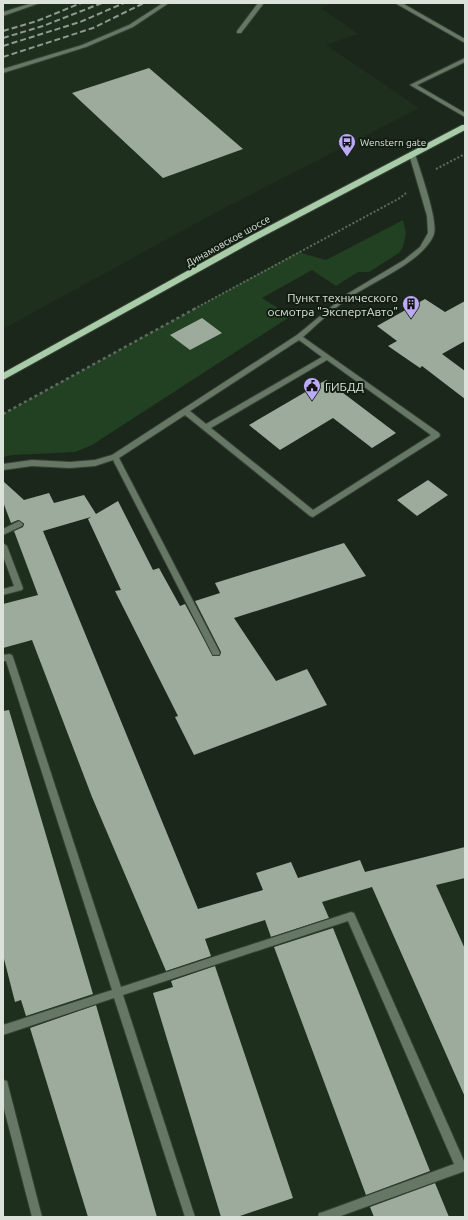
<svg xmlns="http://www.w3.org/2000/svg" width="468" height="1220" font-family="Ubuntu,sans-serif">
  <rect width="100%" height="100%" fill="#1b271b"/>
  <path fill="#1e2f1e" d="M3 3H334L321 8 358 34 326 45 419 108 215 213 3 329Z
    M49 493 63 525 43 531 198 909 263 890 256 873 291 862 298 878 360 860 365 872 465 848V1217H3V498L24 500Z"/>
  <path fill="#224022" d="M403 220 406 233 403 247 399 253 369 272H358L336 286 312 270 262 298 291 316 92 445 75 452 13 455 3 457V414L298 252 326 260Z"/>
  <path fill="#9cab9b" d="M149 68 243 149 163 178 72 93Z
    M425 299 445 312 465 301V341L442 354 465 371V399L422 366 420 368 388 346 397 341 377 326Z
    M202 318 222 333 190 350 170 335Z
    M326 380 396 433 372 448 333 418 280 450 249 425Z
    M428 480 448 495 417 516 397 500Z
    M3 481 24 500 49 493 54 503 84 495 96 514 118 501 153 570 159 568 180 606 185 604 213 656H219L221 652 195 601 220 593 215 583 344 543 366 576 234 618 276 681 307 669 327 705 194 755 175 717 178 716 115 591 121 590 88 519 91 517 43 531 198 909 263 890 256 873 291 862 298 878 360 860 365 872 465 847V878L436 885 465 949V1097L372 887 322 902 329 918 271 937 265 920 205 939 211 956 166 971 92 797 32 640 3 648V604L38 595 14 531 23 527 24 524 18 520 11 523 3 502Z
    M9 710 93 994 26 1016 21 1000 15 1002 3 955V711Z
    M333 928 430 1171 366 1195 274 947Z
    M215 966 293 1198 237 1217H221L153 993 173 987 171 981Z
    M96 1005 157 1217H88L30 1028Z
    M435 1183 449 1217H374L370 1207Z"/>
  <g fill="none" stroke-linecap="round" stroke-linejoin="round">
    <defs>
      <path id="lane" d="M32 3H40L3 16V12Z
        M163 3H169L133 27 86 47 3 73V69L82 45 129 25Z
        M258 3H264L241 33H237V31Z
        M395 3H402L465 39V43Z
        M465 58V62L417 85 465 113V117L410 85Z
        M412 152 415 154C420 170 438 220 434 234 425 260 375 281 352 296 335 307 319 323 303 337L439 433 440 435 439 437 313 517 310 516 185 415 119 458 220 653 219 655H213L113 460 95 466 70 468 32 466 3 470V464L32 460 70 462 95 460 112 455 297 335 347 294 404 260 420 247 428 233 427 216 409 154ZM299 340 322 357 206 424 190 411ZM327 360 431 435 313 510 211 428Z
        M19 521 23 524 22 526 3 535V529Z
        M3 543 7 546 23 588 22 590 3 595V589L14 586 3 556Z
        M9 654 12 655 13 657 121 987 351 912 354 913 464 1161H465V1171L338 1217H318L319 1213 323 1212 454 1164 348 921 123 995 195 1217H185L114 998 3 1035V1025L112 990 6 661H3V655Z
        M3 1080 7 1081 8 1085 42 1217H32L3 1105Z"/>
      <path id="primary" d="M462 125H465V130L258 239 3 380V373L252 235Z"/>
    </defs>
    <use href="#lane" stroke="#364136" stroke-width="2"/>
    <use href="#primary" stroke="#364136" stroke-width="2"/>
    <path stroke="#606b60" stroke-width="2" stroke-dasharray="2 2" stroke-linecap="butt" d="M436 169 465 154
      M194 309 400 198 406 193"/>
    <path stroke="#606b60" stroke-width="2.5" stroke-dasharray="3 3" stroke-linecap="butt" d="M3 414 196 308"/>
    <use href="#lane" fill="#667765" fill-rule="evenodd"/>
    <use href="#primary" fill="#a8cca7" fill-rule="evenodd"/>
    <path stroke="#909990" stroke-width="2" stroke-dasharray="6 3" stroke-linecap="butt" d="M3 31 37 21 81 3
      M3 38 43 26 102 3
      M3 46 80 22 124 3
      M3 57 93 28 144 3"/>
  </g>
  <defs>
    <symbol id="bus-pin" viewBox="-11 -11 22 30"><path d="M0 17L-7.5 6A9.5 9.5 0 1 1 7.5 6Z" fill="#bbaaf6" stroke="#121e12"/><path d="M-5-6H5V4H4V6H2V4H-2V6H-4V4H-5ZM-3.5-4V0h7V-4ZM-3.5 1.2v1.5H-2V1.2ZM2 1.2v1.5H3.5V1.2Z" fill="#111"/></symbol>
    <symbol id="building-pin" viewBox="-11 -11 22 30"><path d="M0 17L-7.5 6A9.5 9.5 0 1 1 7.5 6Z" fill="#bbaaf6" stroke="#121e12"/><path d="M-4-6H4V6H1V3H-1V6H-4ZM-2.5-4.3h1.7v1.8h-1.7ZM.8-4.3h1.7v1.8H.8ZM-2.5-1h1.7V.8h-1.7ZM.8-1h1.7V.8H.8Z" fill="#111"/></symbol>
    <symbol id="civic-pin" viewBox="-11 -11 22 30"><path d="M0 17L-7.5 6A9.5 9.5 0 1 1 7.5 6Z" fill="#bbaaf6" stroke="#121e12"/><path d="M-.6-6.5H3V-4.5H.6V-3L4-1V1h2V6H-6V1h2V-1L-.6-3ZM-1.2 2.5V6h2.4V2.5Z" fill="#111"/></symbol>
  </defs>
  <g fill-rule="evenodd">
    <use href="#bus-pin" x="337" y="132" width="20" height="27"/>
    <use href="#building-pin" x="401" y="294" width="20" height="27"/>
    <use href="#civic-pin" x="302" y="376" width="20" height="27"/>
  </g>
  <g text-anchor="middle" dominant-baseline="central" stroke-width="4" stroke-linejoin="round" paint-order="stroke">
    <g font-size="10" fill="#dae2da" stroke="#121e12" text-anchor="start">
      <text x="360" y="142">Wenstern gate</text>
    </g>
    <g font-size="10" fill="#dae2da" stroke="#121e12">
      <text transform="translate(228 241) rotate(-29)">Динамовское шоссе</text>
    </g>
    <g font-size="12" fill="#dae2da" stroke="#121e12" text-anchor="end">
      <text x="398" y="297">Пункт технического<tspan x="398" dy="14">осмотра "ЭкспертАвто"</tspan></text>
      <text x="325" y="386" text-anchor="start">ГИБДД</text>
    </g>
  </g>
  <rect width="468" height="1220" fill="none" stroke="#dae2da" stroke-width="8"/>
</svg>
